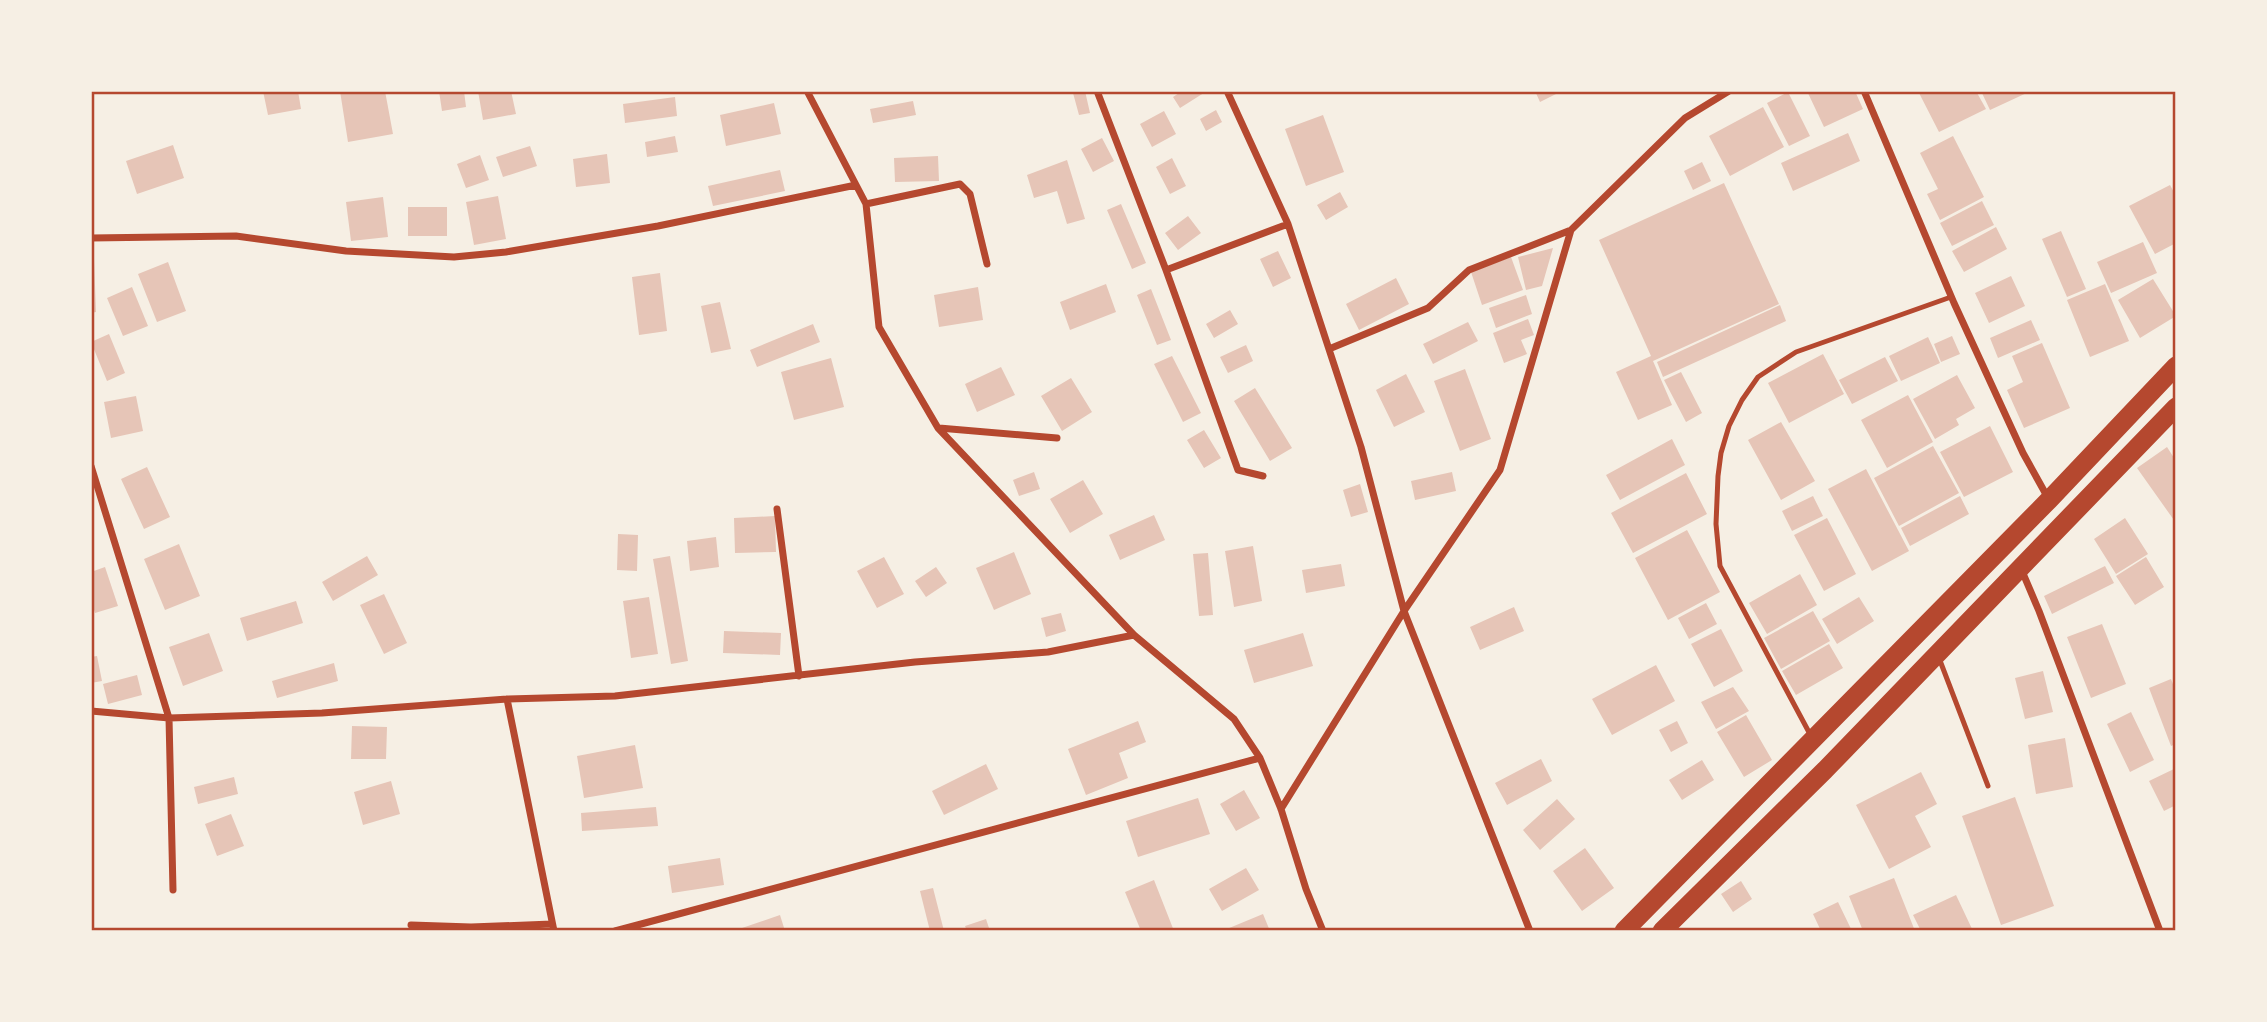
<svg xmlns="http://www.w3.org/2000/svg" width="2267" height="1022" font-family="Poppins,sans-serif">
  <rect width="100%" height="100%" fill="#f6efe4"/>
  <path fill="#e6c5b7" d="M263 91H298L301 109 268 115Z
    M340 91H385L393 134 348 142Z
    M439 91H464L466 107 442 111Z
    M478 91H511L516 114 483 120Z
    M1085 91 1090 113 1079 115 1073 93Z
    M1182 91H1207L1180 108 1173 97Z
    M1535 91H1562L1540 102Z
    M1807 91H1855L1863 109 1824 127Z
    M1918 91H1976L1986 109 1939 132Z
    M1981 91H2031L1990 110Z
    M1788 92 1810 136 1789 146 1767 103Z
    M675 97 677 116 625 123 623 104Z
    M913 101 916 115 873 123 870 109Z
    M774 103 781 134 726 146 720 115Z
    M1763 107 1784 147 1730 176 1709 136Z
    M1216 110 1222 122 1206 131 1200 119Z
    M1164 111 1176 134 1152 147 1140 124Z
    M1323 115 1344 172 1306 186 1285 129Z
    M1848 133 1860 161 1793 191 1781 163Z
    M675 136 678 152 647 157 645 142Z
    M1953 136 1984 197 1940 220 1927 194 1938 189 1920 153Z
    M1102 138 1114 161 1093 172 1081 149Z
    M173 145 184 178 137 194 126 161Z
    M530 146 537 166 503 177 496 157Z
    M607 154 610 183 576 187 573 159Z
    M480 155 489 180 466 188 457 164Z
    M938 156 939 181 895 182 894 158Z
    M1172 158 1186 186 1170 194 1156 167Z
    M1067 160 1085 219 1067 224 1057 191 1034 198 1027 175Z
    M1702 162 1711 181 1693 190 1684 171Z
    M780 170 785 191 713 206 708 186Z
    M1724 183 1779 304 1653 361 1672 405 1638 420 1616 372 1651 356 1599 240Z
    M2170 185 2176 196V243L2155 254 2129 206Z
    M1340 192 1348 207 1326 220 1317 205Z
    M498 196 506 239 474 245 466 202Z
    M383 197 388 237 351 241 346 202Z
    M1982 201 1994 225 1952 246 1940 223Z
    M1121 204 1146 263 1132 269 1107 210Z
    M408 207H447V236H408Z
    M1188 216 1201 233 1178 250 1165 233Z
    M1996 227 2007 249 1964 272 1952 251Z
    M2061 231 2086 289 2067 297 2042 239Z
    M2143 242 2157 273 2111 293 2097 262Z
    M1553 248 1542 286 1526 290 1518 257Z
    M1278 251 1291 278 1273 287 1260 259Z
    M1511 257 1523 290 1482 305 1471 272Z
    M91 259H94L96 312 91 313Z
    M168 262 186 311 157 322 138 274Z
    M660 273 667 331 639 335 632 277Z
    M2011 276 2025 306 1989 323 1975 293Z
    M1396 278 1409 304 1359 330 1346 304Z
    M2153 279 2176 316 2140 338 2118 300Z
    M1106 284 1116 312 1070 330 1060 302Z
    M2105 284 2129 341 2090 357 2067 300Z
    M132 287 148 326 123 336 107 298Z
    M978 287 983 320 939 327 934 295Z
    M1151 289 1171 340 1157 345 1137 295Z
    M1526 295 1532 314 1496 328 1489 308Z
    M720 302 731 349 711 353 701 306Z
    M1780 305 1786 321 1663 377 1657 362Z
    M1230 310 1238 324 1214 338 1206 324Z
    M1528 319 1534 335 1521 340 1527 354 1504 363 1493 333Z
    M2031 320 2040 340 1998 358 1990 338Z
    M1468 322 1478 341 1433 364 1423 344Z
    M813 324 820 342 757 367 750 350Z
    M109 334 125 373 107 381 91 342Z
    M1952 336 1960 354 1941 362 1934 344Z
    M1928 337 1940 363 1901 381 1889 356Z
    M2042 343 2070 408 2024 428 2007 390 2023 382 2012 356Z
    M1246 345 1253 361 1228 373 1220 357Z
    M1823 354 1844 394 1789 423 1768 383Z
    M1172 356 1201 413 1183 422 1154 364Z
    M1885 357 1898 381 1852 404 1839 380Z
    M831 358 844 407 794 420 781 372Z
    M1001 367 1015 395 977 412 965 384Z
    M1465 369 1491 439 1460 451 1434 381Z
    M1681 372 1702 413 1686 422 1664 380Z
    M1406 374 1425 412 1394 427 1376 390Z
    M1957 375 1975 408 1956 419 1959 425 1935 439 1913 399Z
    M1071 378 1092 412 1062 431 1041 396Z
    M1255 388 1292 448 1270 461 1234 401Z
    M1908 395 1933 442 1887 468 1861 420Z
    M136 396 143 431 111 438 104 402Z
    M1781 422 1815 481 1781 500 1748 440Z
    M1990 426 2013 472 1964 497 1940 452Z
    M1204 430 1221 458 1204 468 1187 440Z
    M1672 439 1685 465 1620 500 1606 475Z
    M1933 446 1959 493 1899 526 1874 478Z
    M2167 447 2176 461V523L2137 468Z
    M147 467 170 517 144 529 121 479Z
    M1866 469 1909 551 1872 571 1828 489Z
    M1034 472 1040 489 1019 496 1013 480Z
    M1452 472 1456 491 1415 500 1411 481Z
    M1686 473 1707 514 1633 553 1611 513Z
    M1083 480 1103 514 1070 533 1050 499Z
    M1360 484 1368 512 1351 517 1343 490Z
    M1813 496 1823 516 1792 531 1782 511Z
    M1960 496 1969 514 1910 546 1901 528Z
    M1154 515 1165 540 1120 560 1109 535Z
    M775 516 776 552 735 553 734 518Z
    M1827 518 1856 574 1824 591 1794 535Z
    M2125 518 2148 554 2116 574 2094 539Z
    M1687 530 1720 592 1668 620 1635 558Z
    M618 534 638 535 637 571 617 570Z
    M716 537 719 567 690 571 687 541Z
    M179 544 200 596 165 610 144 559Z
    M1253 546 1262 601 1234 607 1225 551Z
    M1014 552 1031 594 994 610 976 568Z
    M1208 553 1213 615 1199 616 1193 554Z
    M367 556 378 575 333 601 322 582Z
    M670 556 688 661 671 664 653 559Z
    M884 557 904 594 877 608 857 571Z
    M2146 557 2164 587 2135 605 2116 576Z
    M1341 564 1345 586 1306 593 1302 570Z
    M2105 566 2114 583 2052 614 2044 596Z
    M105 567 118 606 95 613 91 600V572Z
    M936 567 947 583 926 597 915 581Z
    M1800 574 1817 605 1767 634 1749 603Z
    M384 594 407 643 384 654 360 605Z
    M649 597 658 654 631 658 623 601Z
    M1859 597 1874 621 1837 644 1822 619Z
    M296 601 303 623 247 641 240 618Z
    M1706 603 1717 624 1689 639 1678 618Z
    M1514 607 1524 631 1480 650 1470 627Z
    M1813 611 1830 641 1781 669 1764 638Z
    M1061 613 1066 631 1046 637 1041 618Z
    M2102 624 2126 684 2091 698 2067 637Z
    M1721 629 1743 671 1714 687 1691 644Z
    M724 631 781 633 780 655 723 653Z
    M209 633 223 671 183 686 169 647Z
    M1303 633 1313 666 1254 683 1244 650Z
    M1829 644 1843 668 1796 695 1782 671Z
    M97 656 102 681 91 683V657Z
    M334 663 338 681 277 698 272 681Z
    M1656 665 1675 701 1612 735 1592 699Z
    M2043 671 2053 712 2025 719 2015 678Z
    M137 675 142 695 108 704 103 684Z
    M2171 679 2176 692V744L2171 746 2149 688Z
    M1733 687 1749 711 1716 729 1701 702Z
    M2131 712 2154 760 2130 772 2107 724Z
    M1746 715 1772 760 1744 777 1717 732Z
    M1138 721 1146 742 1119 753 1128 778 1086 795 1068 749Z
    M1677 721 1688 743 1671 752 1659 730Z
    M352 726 387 727 386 759H351Z
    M2065 738 2073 787 2036 794 2028 745Z
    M635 745 643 788 584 798 577 756Z
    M1541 759 1552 781 1507 805 1495 783Z
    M1702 760 1714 780 1682 800 1669 780Z
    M986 764 998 789 944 815 932 791Z
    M2176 768V805L2164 811 2149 781Z
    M1921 772 1937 804 1915 816 1931 847 1889 869 1856 805Z
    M234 777 238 794 198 804 194 787Z
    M391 781 400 814 363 825 354 792Z
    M1244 790 1260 818 1236 831 1220 804Z
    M2015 797 2054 906 2001 925 1962 816Z
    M1198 798 1210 834 1138 857 1126 821Z
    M1557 799 1575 819 1540 850 1523 830Z
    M656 807 658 826 582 831 581 813Z
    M231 814 244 846 217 856 205 824Z
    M1585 848 1614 888 1582 911 1553 871Z
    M720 858 724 885 672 893 668 866Z
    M1246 868 1259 890 1222 911 1209 889Z
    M1894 878 1915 931H1863L1849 896Z
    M1154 880 1174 931H1141L1125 892Z
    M1741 881 1752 899 1733 912 1721 894Z
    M933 888 944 931H930L920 891Z
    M1956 895 1973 931H1921L1913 915Z
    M1838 902 1852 931H1821L1813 914Z
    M1263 914 1270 931H1222Z
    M780 915 785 931H743L742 928Z
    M986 919 990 931H967L965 926Z"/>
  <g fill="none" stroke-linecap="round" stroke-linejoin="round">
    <path stroke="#b5482f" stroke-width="5" d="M1939 658 1988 786
      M1811 736 1720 566 1716 524 1718 476 1721 453 1729 426 1742 400 1758 377 1796 352 1951 297"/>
    <path stroke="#b5482f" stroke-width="7" d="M807 91 866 204 879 327 938 428 1134 635 1234 719 1260 758 1281 809 1306 889 1323 931
      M1097 91 1166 270 1238 470 1263 476
      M1227 91 1288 224 1361 447 1404 611 1530 931
      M1864 91 1954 303 2023 453 2048 498
      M866 204 960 184 970 194 987 264
      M91 238 236 236 346 251 454 257 506 252 658 226 856 185
      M1166 270 1288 224
      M1329 349 1428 308 1469 270 1571 230
      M939 428 1057 438
      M91 466 169 718 173 890
      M777 509 799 676
      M2022 571 2039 611 2160 931
      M507 699 554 931
      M91 711 169 718 322 713 507 699 615 696 915 662 1048 652 1134 635
      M1281 809 1404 611 1500 470 1571 230 1685 118 1729 91
      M411 925 471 927 552 924
      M615 931 1260 758"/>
    <path stroke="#b5482f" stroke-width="19" d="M1624 931 2049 500 2176 366
      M1662 931 1825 770 2176 407"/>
  </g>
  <rect width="2267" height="1022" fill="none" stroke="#f6efe4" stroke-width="186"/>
  <rect x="93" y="93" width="2081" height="836" fill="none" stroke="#b5482f" stroke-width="2.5"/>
</svg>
